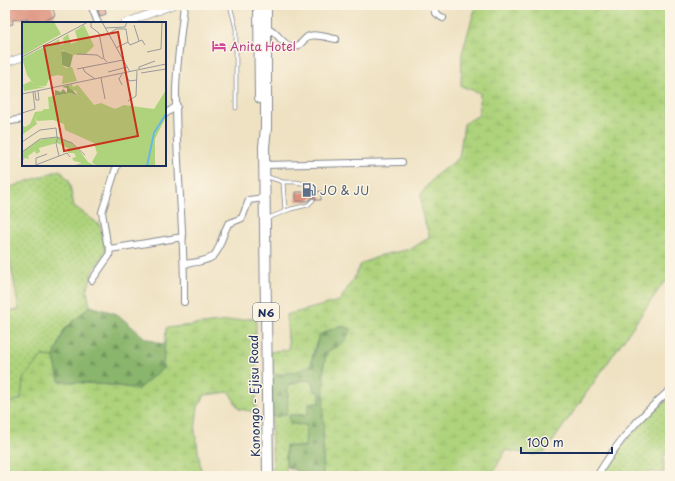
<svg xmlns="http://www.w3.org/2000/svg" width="675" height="481" font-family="'Playpen Sans',sans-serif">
  <defs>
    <pattern id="grass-dots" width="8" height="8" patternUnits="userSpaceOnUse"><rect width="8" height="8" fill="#aed37c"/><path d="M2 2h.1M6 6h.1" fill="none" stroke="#95b56e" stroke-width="1.8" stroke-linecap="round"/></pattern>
    <pattern id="forest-firs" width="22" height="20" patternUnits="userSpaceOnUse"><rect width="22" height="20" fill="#8ab56c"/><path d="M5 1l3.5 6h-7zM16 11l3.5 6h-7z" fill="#70945c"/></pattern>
    <pattern id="wetland-marsh" width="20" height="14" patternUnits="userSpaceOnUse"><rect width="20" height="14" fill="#aed37c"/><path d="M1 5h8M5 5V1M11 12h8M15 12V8" fill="none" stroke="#95b56e"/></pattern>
  </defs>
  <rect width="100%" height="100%" fill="#fcf5e5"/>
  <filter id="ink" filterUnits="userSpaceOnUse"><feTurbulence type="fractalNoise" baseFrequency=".025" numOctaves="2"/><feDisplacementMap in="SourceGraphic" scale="8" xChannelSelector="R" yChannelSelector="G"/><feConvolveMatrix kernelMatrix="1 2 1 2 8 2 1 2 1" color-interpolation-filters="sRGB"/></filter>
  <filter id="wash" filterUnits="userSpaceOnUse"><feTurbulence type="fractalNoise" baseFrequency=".012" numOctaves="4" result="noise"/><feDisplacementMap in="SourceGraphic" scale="16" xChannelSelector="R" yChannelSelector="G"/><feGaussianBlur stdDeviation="0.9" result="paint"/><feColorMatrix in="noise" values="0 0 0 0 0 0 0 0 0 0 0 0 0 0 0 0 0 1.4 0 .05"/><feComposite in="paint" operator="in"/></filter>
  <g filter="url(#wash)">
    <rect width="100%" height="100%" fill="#efe2c3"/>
    <path fill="url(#grass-dots)" stroke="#64816d" d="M60 170 69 181 74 206 100 225 106 251 93 271 87 291 90 306 64 330 54 357 42 356 21 399 5 404V380H8L11 375 7 353H5V311L19 310 10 260 5 261V189Z
      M302 380 312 381 320 392V403L308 414 305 447 286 446V476H273L271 415 278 417 287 413 288 386Z
      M670 398V454H664V473L648 472 647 476H600L630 435 648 415Z"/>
    <path fill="url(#forest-firs)" stroke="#527265" d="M90 306 117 314 145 338 165 345 163 368 138 389 109 385 59 381 54 357 64 330Z
      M339 326 352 329 343 343 327 352 324 365 323 474 300 473 286 466V446L305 447 306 425 290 424 289 415 308 414 309 402 320 403V392L314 391 312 381 302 380 288 385 287 413 278 417 271 415 270 376 298 371 311 365 319 335Z"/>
    <path fill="url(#wetland-marsh)" stroke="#64816d" d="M476 5H670V282H664L546 451 533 455 506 450 491 476H323L324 365 327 352 343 343 352 329 339 326 319 335 313 353 311 365 298 371 270 376V352L289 349 286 315 339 301 353 280 361 264 382 255 411 249 430 237 422 214 421 194 436 175 459 158 464 124 479 115 480 93 461 86 462 53Z
      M256 318V412L239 409 229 392 205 395 198 407 195 431 202 476H5V404L21 399 23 379 42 356 54 357 59 381 109 385 138 389 163 368 166 328Z"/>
    <g id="blocks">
      <path fill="#dd927e" d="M5 5H52L55 16 40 22 41 23H29L27 18 12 20 13 24 5 25Z
        M104 5 106 14 100 16 97 7Z
        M321 191V200H316L315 198 313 197 308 201H296V192H310L311 194 313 195 316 192Z"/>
    </g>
  </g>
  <g filter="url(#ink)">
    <use href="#blocks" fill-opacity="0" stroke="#858890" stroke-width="1"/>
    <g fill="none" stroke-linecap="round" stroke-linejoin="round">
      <defs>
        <path id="service" d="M230 5 236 29V108
          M265 176 283 182H296L311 185 313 192
          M283 182 285 211
          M266 219 291 209 308 205 313 200"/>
        <path id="minor" d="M91 5 98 23
          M435 5V13L443 18
          M266 27C279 32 281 45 293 47 300 46 301 43 306 38 312 32 328 38 336 39
          M165 114 177 106
          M5 122 23 119
          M264 165 402 162
          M110 249 183 237
          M184 264C224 259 213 255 228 224L242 218 249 200 264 198
          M92 280 109 256 110 249 107 243 102 212 117 165
          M184 302C185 231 175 160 176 89 177 61 181 33 184 5
          M597 476C618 441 639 417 670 390"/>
        <path id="tertiary" d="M125 23 173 5
          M5 63 23 57"/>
        <path id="trunk" d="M259 5 260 98
          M266 5V128L264 147 268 476"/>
      </defs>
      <use href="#service" stroke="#858890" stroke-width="4.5"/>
      <use href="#minor" stroke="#858890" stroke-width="8"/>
      <use href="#tertiary" stroke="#858890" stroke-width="8"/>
      <use href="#trunk" stroke="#858890" stroke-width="12"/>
      <use href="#service" stroke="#fff" stroke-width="3"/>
      <use href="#minor" stroke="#fff" stroke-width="6"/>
      <use href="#tertiary" stroke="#fff" stroke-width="7"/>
      <use href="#trunk" stroke="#fff" stroke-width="10"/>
    </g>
  </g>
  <defs>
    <symbol id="hotel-bare" viewBox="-9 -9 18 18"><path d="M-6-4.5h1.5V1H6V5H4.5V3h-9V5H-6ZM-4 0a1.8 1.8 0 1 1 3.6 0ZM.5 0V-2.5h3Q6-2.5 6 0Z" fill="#d1479c" stroke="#fcf5e5" stroke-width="2.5" paint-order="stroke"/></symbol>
    <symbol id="fuel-bare" viewBox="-9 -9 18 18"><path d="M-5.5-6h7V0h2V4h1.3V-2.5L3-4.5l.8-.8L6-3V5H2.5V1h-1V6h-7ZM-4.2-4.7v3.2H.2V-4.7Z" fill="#5c6f8a" stroke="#fcf5e5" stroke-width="2.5" paint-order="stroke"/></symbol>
  </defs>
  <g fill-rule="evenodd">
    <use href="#hotel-bare" x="209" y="36" width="20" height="20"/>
    <use href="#fuel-bare" x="299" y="180" width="20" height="20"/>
  </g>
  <g text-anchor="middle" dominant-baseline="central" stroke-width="3" stroke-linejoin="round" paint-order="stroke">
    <rect fill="#fcf5e5" stroke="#5e6a86" stroke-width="1" x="253" y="303" width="26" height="18" rx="3"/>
    <g font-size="11" font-weight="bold" fill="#1b2f5e">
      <text x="266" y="312">N6</text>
    </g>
    <g font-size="12" fill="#b23c85" stroke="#fcf5e5" text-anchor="start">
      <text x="230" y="46">Anita Hotel</text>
    </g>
    <g font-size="12" fill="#4e5e75" stroke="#fcf5e5" text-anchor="start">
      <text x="320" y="190">JO &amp; JU</text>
    </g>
    <g font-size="12" fill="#1b2f5e" stroke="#fcf5e5">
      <text transform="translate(254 396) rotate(-91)">Konongo - Ejisu Road</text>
    </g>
  </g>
  <g transform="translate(22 22)">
    <rect width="144" height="144" fill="#efe2c3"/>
    <path d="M62 3 72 24 64 32 51 33 35 25 34 19 37 17 38 23 42 22 41 16 46 12 49 22 56 19 53 9ZM9 59 13 64 24 65 2 69 1 63ZM20 89 13 96 15 102 0 113V103L3 105 8 102 13 90ZM35 115 48 120 57 128 66 140 74 144H49L60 141 52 139 50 136 54 135 52 131H46V126L35 121 17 126 18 130 14 132 13 129 6 134 7 137 3 136 0 139V130L17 118Z" fill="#aed37c"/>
    <path d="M42 29 51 33 48 46 40 43 39 30ZM46 63 56 74 49 71 33 74V68L39 70 41 67 45 71V66L40 65Z" fill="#8ab56c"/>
    <path d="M0 0H32L39 12 0 34ZM34 19 35 25 42 27 39 31 40 43 44 46 50 45 55 59 40 62 41 54 35 53 28 55 24 64H13L5 53 0 36ZM50 62 51 65 56 63 72 83 79 81 93 87 102 83 132 87 144 68V95L133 117V144H74L70 140 75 131 72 121 43 108 42 102 31 98 15 99 13 96 22 87H27L26 75 49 71 56 74 54 69 48 67 46 63Z" fill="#aed37c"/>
    <path fill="none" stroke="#66bae2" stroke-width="2" d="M125 144 132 111 144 92"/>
    <path fill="none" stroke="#9a9a9b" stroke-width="1" d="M69 0V5L77 11 82 37 85 40M80 0 108 50M112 3 117 19M83 6 103 5 105 0M88 11 94 7H104L106 20M94 26 106 20 108 23 120 18 123 23M125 30 139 27 140 0M55 32 75 33 81 37M0 35 66 0M61 46 63 50 73 57M55 47 101 38M117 47V45L133 39M86 50 105 45M103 51 107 59 115 58M119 51 144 47M100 52 97 57 100 63M79 56 83 77M13 70 14 78H17L16 69M0 72 144 42M106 79 114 74 115 49M0 91 13 87 11 70M36 115 34 121 37 134M0 120 18 108 34 106 35 115 50 121 63 133M0 130 18 117 35 115M14 142V136L25 132M11 144 45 131 48 135"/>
    <path fill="#c8321e" fill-opacity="0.15" stroke="#c8321e" stroke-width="2" d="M96 10 116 114 42 129 22 24Z"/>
    <rect width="144" height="144" fill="none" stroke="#1b2f5e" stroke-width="2"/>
  </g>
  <rect width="675" height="481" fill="none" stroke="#fcf5e5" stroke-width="20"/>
  <path d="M521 447v6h91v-6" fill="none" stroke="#1b2f5e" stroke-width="2"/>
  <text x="527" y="447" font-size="12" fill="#1b2f5e" stroke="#fcf5e5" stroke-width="3" paint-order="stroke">100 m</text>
</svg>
